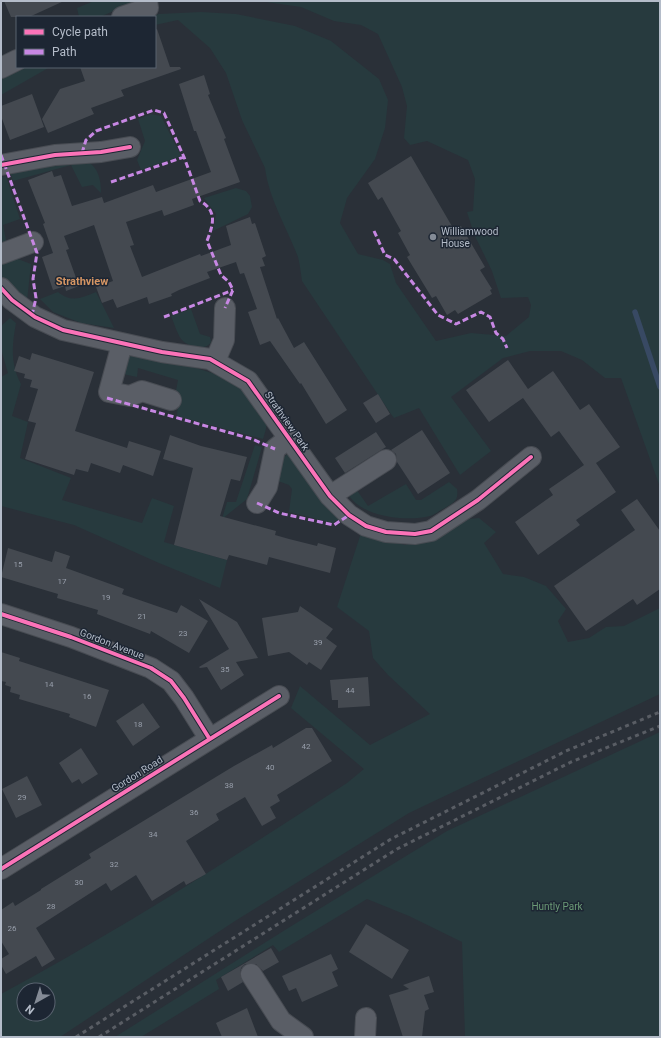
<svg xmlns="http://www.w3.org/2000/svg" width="661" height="1038" font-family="Roboto,sans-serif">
  <rect width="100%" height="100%" fill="#2a3038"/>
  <path fill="#273a3e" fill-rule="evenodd" d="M94 1H136L100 17H79L77 8Z
    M259 1H660V487L621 378H605L582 360 561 351H530L503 358 451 397 491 451 460 475 419 408 394 418 391 414 302 281C301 274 300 265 298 257 287 228 269 199 265 168L242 120 226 73 210 48 178 20 155 25V17H149L159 14 201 12 236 14 295 26 331 41 379 79 388 100 385 128 375 159 347 198 340 223 358 254 383 260 390 264 396 283 436 341 471 333 506 336 529 317 531 305 528 297 501 298 492 271 474 234 467 212 473 211 475 179 468 160 427 141 410 145 404 138 407 106 402 87 378 34 361 25 334 21 301 7Z
    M20 67H50L1 95V75Z
    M151 114 161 116 181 156 141 170 137 160 145 141 138 119Z
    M87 161C99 168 101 181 101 193L93 185 82 187 71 165 13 181 10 172 19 169Z
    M6 176 20 219 3 225 7 245 1 250V177Z
    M236 188 246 191 250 196 252 207 248 214 213 231 216 214 204 198Z
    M10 256 31 264 27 301 1 277V259Z
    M58 292C72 303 81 298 96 292L114 328 81 323 53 312 40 299Z
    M191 309 200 334 210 337 211 342C205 352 188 347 181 339 177 333 174 323 171 316Z
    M10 318 16 323C12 345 10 364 21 384L12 416 28 422 20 458 71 478 62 500 142 523 152 498 174 506 164 542 227 560 220 588 159 563 74 525 1 506V377L8 373 1 349V326Z
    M128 355C172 363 229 367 258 405 260 409 265 414 266 418 268 425 265 432 263 439L177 416 178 402 175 396 178 380 138 368 137 377 123 374Z
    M255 445 262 447 247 499 222 519 227 502H236Z
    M286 455H292L339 519 333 523 289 512 292 489 289 485 278 481 283 459Z
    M449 482 457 489C459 501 453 503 443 509 439 511 434 515 430 516 406 522 361 517 348 494L356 489 368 506 406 484 416 500H421Z
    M479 518 496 532 484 543 503 574 524 577 546 586 566 609 558 621 568 642 589 638 606 627 624 626 660 608V694L409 813 235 921 60 1037H1V994C120 930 234 857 347 783L364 769 291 708 300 686 370 745 430 714 388 675 373 658 369 631 337 607 361 533 405 545 442 534 469 519ZM24 990H48V1014H24Z
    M660 732V1037H465L462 942 409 916 367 899 279 952 273 945 216 980 219 989 141 1037H115L293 925 447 831Z"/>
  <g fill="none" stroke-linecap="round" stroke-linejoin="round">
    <path stroke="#384963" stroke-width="5.5" d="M635 312 660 387"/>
  </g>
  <path fill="#444950" d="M4 1H64L29 17H11Z
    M157 29 170 67H180L181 69 121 90 124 96 91 108 94 114 48 133 42 119 60 89 85 81 80 67H155V30Z
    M204 75 210 94 208 95 226 138 224 139 240 182 192 199 194 205 164 216 162 210 126 222 134 245 130 246 142 277 200 254 201 256 231 245 226 226 250 217 252 224 255 223 266 256 262 258 265 266 260 267 277 319 278 318 294 348 304 342 347 410 326 424 301 383 300 384 270 341 260 345 248 312 257 309 244 273 240 274 236 262 207 272 210 278 179 290 171 294 172 296 149 304 147 297 117 308 113 299 102 303 96 287 113 281 94 225 64 236 69 249 66 250 79 286 66 291 65 286 53 290 42 257 53 253 43 224 45 223 28 180 52 171 54 177 61 175 72 206 102 197 104 203 153 185 156 192 211 172 196 131H194L179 84Z
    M32 94 44 127 10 140 1 116V106Z
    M411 156 453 228 461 226 485 267 480 270 492 289 490 290 492 294 458 314 455 310 447 315 436 296 432 298 407 257 410 255 398 233 401 231 382 197 378 200 368 183Z
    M32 353 94 372 75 431 127 448 129 441 161 451 153 476 123 465 120 473 91 463 88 472 76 469 74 475 25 459 36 423 28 421 38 389 30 387 32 380 24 378 25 374 14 371 19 356 30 360Z
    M508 360 528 389 553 371 580 410 589 404 620 447 596 463 616 492 576 520 580 525 538 555 515 522 553 495 549 489 584 465 559 431 551 437 523 398 489 422 466 390Z
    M378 394 390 414 376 423 363 403Z
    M422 430 450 473 418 494 397 462 396 454 391 450Z
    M376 432 386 447 345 473 335 458Z
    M170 435 201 446 247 457 240 481 231 479 220 516 276 531 275 535 289 539 317 546 318 543 336 548 330 573 269 557 267 565 229 555 227 560 174 545 193 468 163 459Z
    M637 499 660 531V589L637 605 633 599 586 631 554 586 635 530 621 510Z
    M8 548 52 562 55 551 70 556 66 568 124 589 122 594 177 613 181 605 208 621 189 653 151 631 150 634 97 614 98 610 57 598 58 594 1 577Z
    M199 599 237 622 258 658 236 662 244 675 221 690 207 667 200 668 199 667 229 649Z
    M300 606 333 629 326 638 337 646 321 670 309 662 307 665 289 652 268 656 262 618 298 612Z
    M1 652 20 658 19 661 109 690 96 727 69 717 70 714 19 699 20 695 10 692 11 687 5 685 6 682 1 681Z
    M368 677 370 706 338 708V700H332L330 680Z
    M143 703 160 727 133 746 116 721Z
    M306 728H312L332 761 277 795 280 801 270 807 276 818 262 826 245 797 216 814 219 820 186 841 206 874 186 885 184 881 152 901 136 875 111 891 106 883 36 928 55 959 42 967 36 956 6 974 1 965V959L9 954 1 941V910L13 902 15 906 41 890V889L91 858 89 854 234 766 272 745 273 748Z
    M81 748 98 774 82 784 79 779 72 783 59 763Z
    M27 776 42 805 16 818 2 789Z
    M366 924 409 950 392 979 349 952Z
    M271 948 279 962 263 971 256 964H245L241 968 240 974 243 982 228 991 221 977Z
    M331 954 338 969 332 972 338 986 302 1002 296 988 289 991 282 976Z
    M429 976 434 992 424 995 429 1009 425 1011 422 1037H403L389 995 409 989 403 985Z
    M247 1008 258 1037H222L216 1023Z"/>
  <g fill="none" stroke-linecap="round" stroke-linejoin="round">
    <defs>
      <path id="street" d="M122 17 148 8 147 1
        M1 68 17 60
        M1 165 55 155 101 152 130 147
        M1 254 33 242
        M1 288 12 300 35 317 63 330 162 352 210 359 248 381 330 496 349 515 366 526 386 532 415 534 431 531 478 500 531 457
        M122 344 109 392 130 396 142 391 171 400
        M215 361 224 340 225 308
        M330 496 386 460
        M257 503 267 487 275 449 289 438
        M1 614 71 637 151 668 171 681 184 698 209 738
        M1 869 279 696
        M251 974 281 1021 303 1037
        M365 1037 366 1018"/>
    </defs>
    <use href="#street" stroke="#484c53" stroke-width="22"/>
    <use href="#street" stroke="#5a5e66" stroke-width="20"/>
    <path stroke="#595d64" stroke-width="3" stroke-dasharray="4 4" stroke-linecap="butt" d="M76 1037 391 839 566 751 660 712
      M99 1037 397 849 571 762 660 726"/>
    <path stroke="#c787e3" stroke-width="3" stroke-dasharray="6 3" stroke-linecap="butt" d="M82 153 86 140 96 131 154 110 164 113 184 157 200 201C218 211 213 225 207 241L221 275 229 282 233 290 225 308
      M1 155 37 253 33 279 36 298 32 315
      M111 182 184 157
      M374 231 385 255 394 259 438 315 456 324 481 312 490 317 496 333 503 339 507 348
      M164 317 233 290
      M107 398 252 439 275 449
      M257 503 279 513 334 525 349 515"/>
    <defs>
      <path id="cycleway" d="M1 165 55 155 101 152 130 147
        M1 288 12 300 35 317 63 330 162 352 210 359 248 381 330 496 349 515 366 526 386 532 415 534 431 531 478 500 531 457
        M1 614 71 637 151 668 171 681 184 698 209 738
        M1 869 279 696"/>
    </defs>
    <use href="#cycleway" stroke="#1d2633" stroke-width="6"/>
    <use href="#cycleway" stroke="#fb73b8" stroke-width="4"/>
  </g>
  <circle fill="#848b96" stroke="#1d2633" stroke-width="1.5" cx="433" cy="237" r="4"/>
  <g text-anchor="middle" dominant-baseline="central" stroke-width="3" stroke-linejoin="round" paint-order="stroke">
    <g font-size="8" fill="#989fab">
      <text x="18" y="564">15</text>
      <text x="62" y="581">17</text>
      <text x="106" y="597">19</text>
      <text x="142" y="616">21</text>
      <text x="183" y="633">23</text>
      <text x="318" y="642">39</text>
      <text x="225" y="669">35</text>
      <text x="49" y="684">14</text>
      <text x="350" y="690">44</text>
      <text x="87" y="696">16</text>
      <text x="138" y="724">18</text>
      <text x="306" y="746">42</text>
      <text x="270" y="767">40</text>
      <text x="229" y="785">38</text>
      <text x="22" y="797">29</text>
      <text x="194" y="812">36</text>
      <text x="153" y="834">34</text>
      <text x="114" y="864">32</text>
      <text x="79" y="882">30</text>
      <text x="51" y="906">28</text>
      <text x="12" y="928">26</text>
    </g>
    <g font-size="10" fill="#b4bcc9" stroke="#1d2633" text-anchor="start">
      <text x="441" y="231">Williamwood<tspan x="441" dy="12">House</tspan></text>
    </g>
    <g font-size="10" fill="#b4bcc9" stroke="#1d2633">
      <text transform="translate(287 421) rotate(55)">Strathview Park</text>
      <text transform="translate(112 644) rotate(21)">Gordon Avenue</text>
      <text transform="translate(137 774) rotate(-32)">Gordon Road</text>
    </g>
    <g font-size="10" fill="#6b9a76" stroke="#1d2633">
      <text x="557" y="906">Huntly Park</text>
    </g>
    <g font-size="11" font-weight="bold" fill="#d59563" stroke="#1d2633">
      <text x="82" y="281">Strathview</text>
    </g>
  </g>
  <rect width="661" height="1038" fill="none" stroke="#b4bcc9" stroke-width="4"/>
  <rect x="16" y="16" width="140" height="52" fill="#1d2633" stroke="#59626f"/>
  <rect x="24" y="29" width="20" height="6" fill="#fb73b8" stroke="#59626f"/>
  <text x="52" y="36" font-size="12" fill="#b4bcc9">Cycle path</text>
  <rect x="24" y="49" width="20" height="6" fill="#c787e3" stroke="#59626f"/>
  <text x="52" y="56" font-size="12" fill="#b4bcc9">Path</text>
  <g transform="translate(36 1002) rotate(219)"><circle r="19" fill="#1d2633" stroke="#59626f"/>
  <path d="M0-3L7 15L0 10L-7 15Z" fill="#848b96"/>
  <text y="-6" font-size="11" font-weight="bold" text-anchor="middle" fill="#b4bcc9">N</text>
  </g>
</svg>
